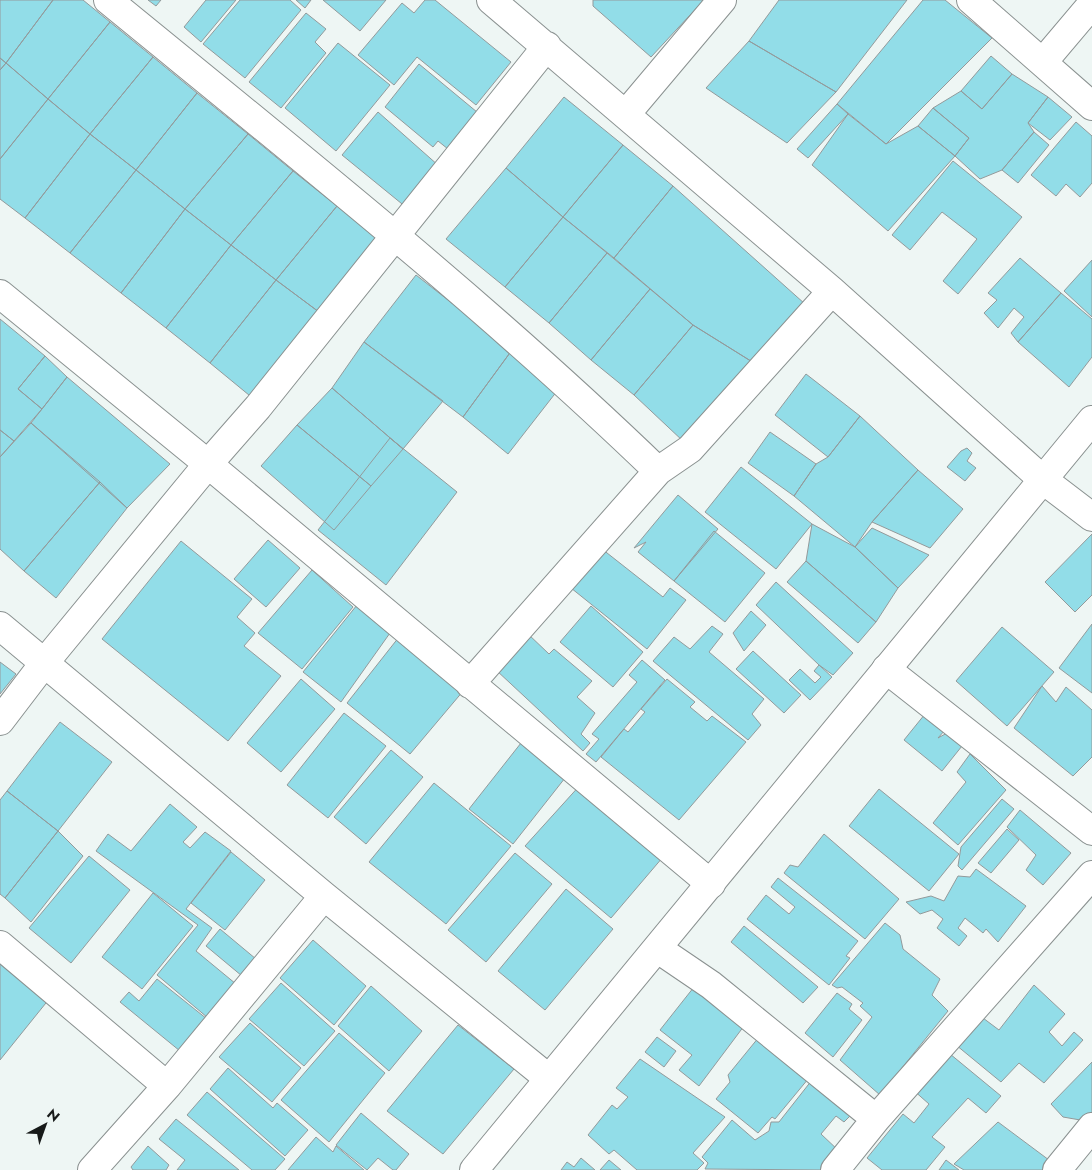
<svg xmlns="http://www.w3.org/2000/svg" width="1092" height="1170" font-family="Jost,sans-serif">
  <rect width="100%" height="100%" fill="#eef6f4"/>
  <path fill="#92dde8" stroke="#939a9b" d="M0 0H53L6 63 0 58Z
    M53 0H83L110 22 48 99 6 63Z
    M148 0H161L156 6Z
    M206 0H236L201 42 184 27Z
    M240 0H290L301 10 245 78 203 44Z
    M296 0H311L305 8Z
    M323 0H386L360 31Z
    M425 0H435L511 62 476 105 417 57 394 85 358 55 402 3 414 13Z
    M593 0H704L651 57 593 6Z
    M779 0H907L836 92 749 41Z
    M923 0H945L992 38 886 144 837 104Z
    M306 13 326 29 315 42 326 53 281 108 249 82Z
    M110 22 153 57 90 134 48 99Z
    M749 41 836 92 787 143 706 88Z
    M338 43 390 85 336 151 285 108Z
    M991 56 1012 74 982 109 961 91Z
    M153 57 197 93 136 170 90 134Z
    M0 58 6 63 0 70Z
    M6 63 48 99 0 159V70Z
    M419 64 483 117 453 153 438 141 433 147 385 107Z
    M1012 74 1048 97 1028 123 1034 132 1002 170 980 179 955 156 969 138 933 108 961 91 982 109Z
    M197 93 248 134 185 209 136 170Z
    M564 97 623 145 563 217 506 168Z
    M1048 97 1072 117 1050 140 1028 123Z
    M48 99 90 134 25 218 0 199V159Z
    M837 104 848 114 808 158 797 149Z
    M933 108 969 138 955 156 918 126Z
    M378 112 439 166 407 208 342 155Z
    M848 114 886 144 918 126 955 156 888 231 812 165Z
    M1076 122 1092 136V183L1080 197 1066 184 1056 196 1031 175Z
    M1034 132 1049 145 1018 183 1002 170Z
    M90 134 136 170 70 253 25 218Z
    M248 134 293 171 231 245 185 209Z
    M623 145 673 186 614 258 563 217Z
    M953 161 1022 217 958 294 943 281 977 239 942 212 910 250 892 235Z
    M506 168 563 217 505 287 446 239Z
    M136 170 185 209 121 293 70 253Z
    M293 171 337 206 276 280 231 245Z
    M673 186 805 304 754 363 693 325 614 258Z
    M337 206 380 239 323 315 276 280Z
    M185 209 231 245 166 328 121 293Z
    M563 217 607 253 549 323 505 287Z
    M231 245 276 280 210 363 166 328Z
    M607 253 650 289 591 360 549 323Z
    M1020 258 1061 293 1018 342 1011 333 1024 317 1014 308 998 328 984 313 997 300 988 293Z
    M1092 260V317L1064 291Z
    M416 275 512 350 463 417 364 342Z
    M276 280 323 315 255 400 210 363Z
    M650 289 693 325 634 395 591 360Z
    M1061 293 1092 319V357L1069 387 1018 342Z
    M0 319 45 356 18 389 42 409 14 441 0 430Z
    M693 325 754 363 684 442 634 395Z
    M364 342 443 401 403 449 332 388Z
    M512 350 561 386 508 454 463 417Z
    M45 356 67 377 42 409 18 389Z
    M806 374 860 416 828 457 775 415Z
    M67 377 170 464 127 508 31 423Z
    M332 388 403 449 371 486 297 425Z
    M860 416 918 470 872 522 855 547 794 496 816 464 828 457Z
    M31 423 100 482 24 571 0 549V457Z
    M297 425 371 486 334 530 261 466Z
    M0 430 14 441 0 457Z
    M770 432 816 464 794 496 748 463Z
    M390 438 457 492 386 585 318 530Z
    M967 448 972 453 967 461 976 468 965 481 947 467 961 451Z
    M741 467 812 524 776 569 705 512Z
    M918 470 963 509 930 548 872 522Z
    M100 482 127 508 56 598 24 571Z
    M678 495 718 529 674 581 638 552 646 542 634 548Z
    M812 524 855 547 898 588 876 622 806 561Z
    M872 528 929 555 898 588 855 547Z
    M714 531 765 573 725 622 674 581Z
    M1092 534V595L1075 612 1045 582Z
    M268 540 300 568 266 607 234 579Z
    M181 541 252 599 237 617 255 633 244 646 281 676 228 741 102 639Z
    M602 549 663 597 670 588 686 600 647 649 571 588Z
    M806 561 876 622 858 643 787 582Z
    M312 570 353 607 302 669 258 633Z
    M776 582 853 653 833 675 819 665 756 605Z
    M357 605 390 633 341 702 303 672Z
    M591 606 643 652 613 687 560 642Z
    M751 611 766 625 744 651 733 633Z
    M1092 624V693L1059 668Z
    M712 626 723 634 709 652 764 699 752 714 761 725 748 740 653 661 674 637 690 649Z
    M1002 627 1054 672 1007 726 956 681Z
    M527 633 549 654 554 649 592 681 577 697 595 713 581 734 590 743 583 751 496 670Z
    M399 637 464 690 410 754 347 703Z
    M753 651 801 695 784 713 736 669Z
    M642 660 665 680 596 762 586 754 599 739 592 734 637 682 629 675Z
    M0 662 16 674 0 694Z
    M819 665 832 677 810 700 789 680 800 669 815 683 821 677 814 671Z
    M301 679 335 709 281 772 247 743Z
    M667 679 695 702 690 707 707 721 712 716 746 742 679 820 601 757 624 729 628 732 645 712 641 709Z
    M1042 686 1056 702 1066 687 1092 710V757L1073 776 1014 728Z
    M344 713 386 746 328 818 287 785Z
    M925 714 945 730 938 738 947 733 962 746 942 771 904 740Z
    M60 722 112 762 58 831 7 791Z
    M521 743 565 778 513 844 469 809Z
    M391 750 423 777 366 844 334 817Z
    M970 754 1006 790 958 845 933 823 966 782 957 772Z
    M434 783 511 846 446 924 369 862Z
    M582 783 663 857 611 918 525 846Z
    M879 789 959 854 929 891 849 826Z
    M7 791 58 831 5 898 0 894V800Z
    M1002 799 1014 809 962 870 958 866 961 847Z
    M170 804 197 827 183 842 190 848 205 832 231 851 186 909 212 928 196 951 236 984 208 1018 157 975 198 925 96 851 108 834 131 851Z
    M1020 810 1071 853 1043 885 1026 870 1036 855 1007 827Z
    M1007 829 1019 840 991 873 978 863Z
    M58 831 83 856 31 922 5 898Z
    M824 834 899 899 865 939 784 873 790 865 798 867Z
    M231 852 265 880 225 930 191 903Z
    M515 853 552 884 486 962 448 930Z
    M89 856 130 890 71 963 29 928Z
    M976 869 1026 906 998 942 986 929 983 933 965 918 958 928 967 936 959 946 937 928 943 919 932 910 920 914 906 902 931 896 944 901 958 876 970 877Z
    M778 878 858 941 846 956 850 958 829 985 747 919 766 895 789 914 795 907 771 887Z
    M566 889 613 929 545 1010 498 971Z
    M153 893 193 926 142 989 102 957Z
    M885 923 900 935 903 949 940 979 932 995 948 1011 880 1095 840 1060 872 1017 860 1006 863 1003 842 987 837 988 832 985Z
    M744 926 818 987 803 1003 731 942Z
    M220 929 256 959 242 976 206 946Z
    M313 940 366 986 334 1025 280 978Z
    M0 947 54 993 0 1060Z
    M157 979 207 1019 180 1051 120 1002 129 992 139 1001Z
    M281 983 335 1031 304 1066 249 1019Z
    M1034 985 1065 1014 1049 1032 1062 1046 1074 1032 1083 1040 1044 1083 1019 1063 1001 1082 956 1045 979 1015 999 1030Z
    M371 986 422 1031 389 1071 338 1026Z
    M694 987 744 1026 699 1086 679 1070 692 1055 660 1030Z
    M837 993 852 1004 849 1009 862 1020 833 1057 805 1033Z
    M250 1023 301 1068 272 1102 219 1057Z
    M458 1025 514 1069 443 1154 387 1111Z
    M768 1026 818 1067 775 1119 772 1117 758 1133 716 1099 730 1082 728 1075Z
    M339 1033 385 1073 329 1142 281 1100Z
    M657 1037 676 1051 664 1067 645 1052Z
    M944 1049 1001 1096 986 1113 968 1098 932 1137 945 1147 926 1170H882L867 1158 903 1114 914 1123 929 1104 912 1089Z
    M640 1059 725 1117 693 1153 704 1163 697 1170H637L614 1150 609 1154 588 1135 612 1105 617 1109 628 1097 616 1088Z
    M1092 1062V1115L1086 1121 1063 1117 1051 1104Z
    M228 1068 273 1108 277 1103 308 1130 285 1156 210 1089Z
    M812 1080 853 1113 844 1122 836 1116 821 1134 840 1152 826 1170 705 1169 708 1163 702 1157 732 1120 755 1140 769 1131 771 1122H779Z
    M207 1092 285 1159 275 1170H252L187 1115Z
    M361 1113 409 1154 396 1170H393L378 1158 367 1170 336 1145Z
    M176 1119 239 1170H177L185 1160 159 1139Z
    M998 1122 1053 1163 1047 1170H964L954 1164Z
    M316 1137 333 1152 336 1146 364 1170H288Z
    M148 1146 169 1165 166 1170H133L131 1167Z
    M581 1158 595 1170H561L567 1162 574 1167Z
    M609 1160 621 1170H600Z
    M946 1160 959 1170H939Z"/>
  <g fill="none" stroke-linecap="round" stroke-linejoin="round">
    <defs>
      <path id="minor" d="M108 0C295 153 484 303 658 471
        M491 0 832 291 1042 479 1092 517
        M971 0 1092 106
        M547 46 258 407 208 464 711 884
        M1043 62 1092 4
        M626 114 722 0
        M0 294 208 464 45 662 0 721
        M0 626 324 896 548 1078
        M886 669 1092 831
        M470 684 658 471 690 449 832 291
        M0 945 167 1086
        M658 949 711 985 876 1119
        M92 1170 167 1086 324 896
        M835 1170 876 1119 1092 875
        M1057 1170 1092 1127"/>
      <path id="tertiary" d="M474 1170 1092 420"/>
    </defs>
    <use href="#minor" stroke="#8a9190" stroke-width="30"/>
    <use href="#tertiary" stroke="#8a9190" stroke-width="30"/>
    <use href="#minor" stroke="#fff" stroke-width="28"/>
    <use href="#tertiary" stroke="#fff" stroke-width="28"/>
  </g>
  <g transform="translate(45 1125) rotate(41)" stroke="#eef6f4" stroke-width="4" paint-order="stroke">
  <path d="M0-4L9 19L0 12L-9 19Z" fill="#171a19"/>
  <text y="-8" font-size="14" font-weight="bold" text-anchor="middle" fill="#171a19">N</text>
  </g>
</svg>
